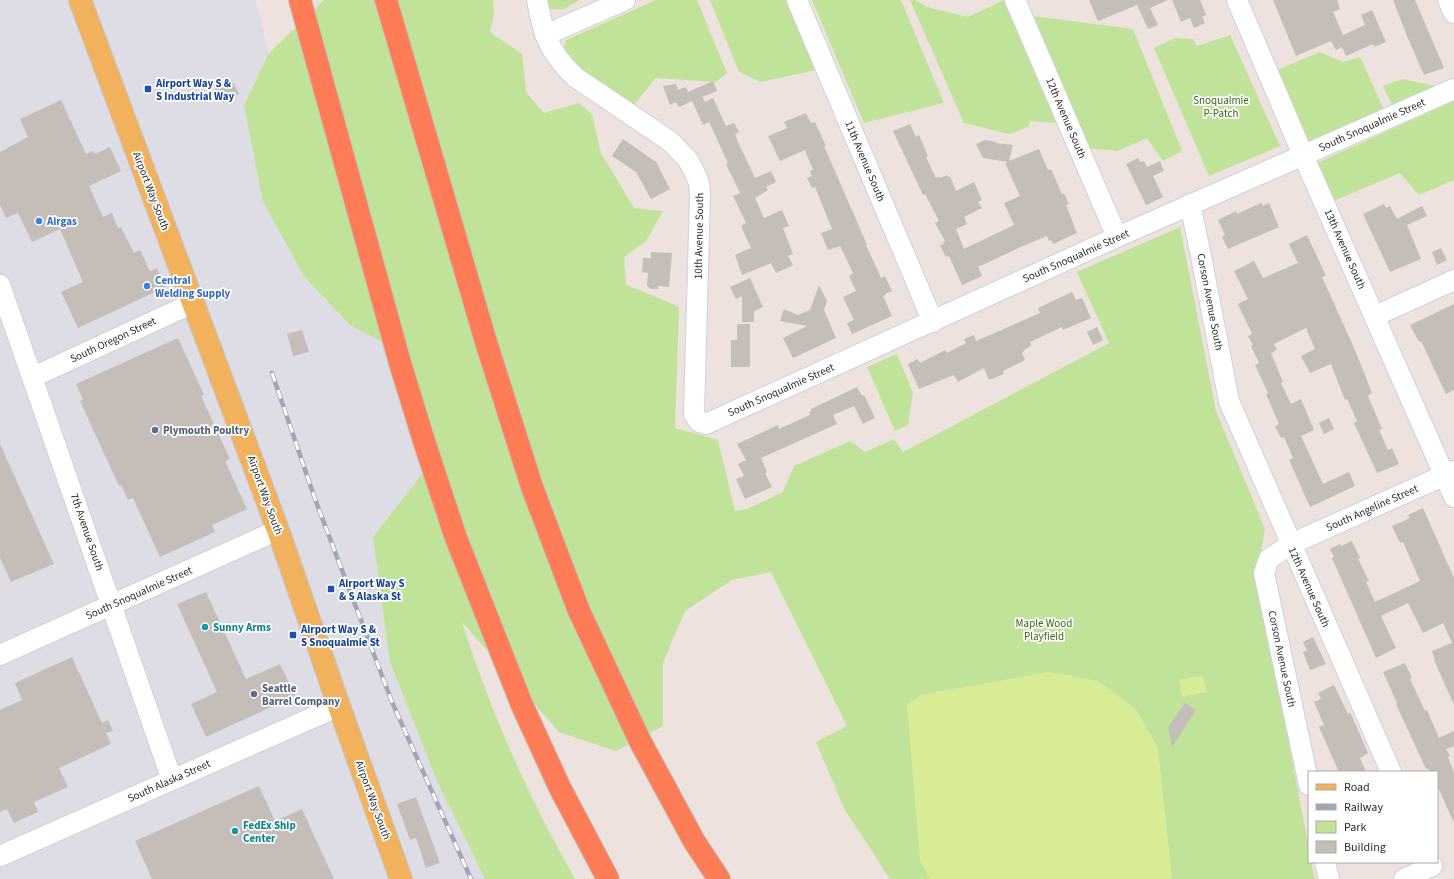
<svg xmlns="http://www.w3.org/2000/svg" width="1454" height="879" font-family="'Source Sans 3',sans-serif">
  <rect width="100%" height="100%" fill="#ede2dd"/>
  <path fill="#dedde5" d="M0 0H255L269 53 244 105 405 354 436 456 390 662 437 781 485 879H0Z"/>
  <path fill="#c1e399" d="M324 0H493L494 15 490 32 522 54 526 92 544 113 579 103 592 114 601 153 634 208 663 211 646 241 624 257 626 285 666 301 679 307 675 428 718 440 735 511 747 509 783 492 794 466 850 441 865 452 894 439 903 452 1109 343 1077 272 1180 227 1216 411 1265 529 1257 574 1309 849V862H1311L1315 879H890L845 810 816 742 847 726 771 572 732 580 685 611 663 663V726L616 751 559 732 462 622C490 711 529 798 575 879H485L437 781 390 662 373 537 436 456 405 354 350 325 304 276 263 202 244 105 269 53Z
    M546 0H580L564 9H546Z
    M656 0H697L727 73 716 82 656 78 633 106 575 66 563 53 566 40Z
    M710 0H786L816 70 761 82 739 72Z
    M812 0H901L944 103 864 123Z
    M910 0H915L927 7 968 17 1004 0 1057 123 1031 121 1028 127 1009 134 964 123Z
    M1033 16 1133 29 1182 151 1163 161 1147 138 1118 151 1087 148Z
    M1230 35 1280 146 1209 176 1154 48 1175 38 1193 39 1197 46Z
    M1320 52 1343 62 1360 57 1385 112 1305 145 1272 72Z
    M1403 79 1439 87 1393 107 1383 86Z
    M1454 101V180L1419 195 1400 173 1333 201 1317 163Z
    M897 354 913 393 908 425 895 431 867 367Z"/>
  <path fill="#d8eb95" d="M1048 672 1098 681 1136 709 1158 748 1172 879H930L920 861 907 704 921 695Z
    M1203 675 1207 692 1182 697 1179 680Z"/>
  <path fill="#c5beb8" d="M1089 0H1168L1150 8 1158 25 1148 29 1137 5 1098 21Z
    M1172 0H1200L1205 12 1206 15 1202 17 1205 23 1194 28 1190 18 1181 22Z
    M1273 0H1337L1340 9 1333 12 1343 35 1365 25 1361 15 1372 10 1386 42 1374 47 1373 44 1346 56 1342 47 1336 50 1331 41 1296 56Z
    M1393 0H1415L1444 68 1424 75 1407 36Z
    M232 80 239 94 223 103 215 88Z
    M713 81 717 91 702 97 705 102 713 98 726 126 734 123 739 132 735 134 738 142 755 178 771 171 776 182 766 187 768 190 755 198 764 218 782 210 789 226 783 228 793 254 788 256 793 265 776 273 771 263 742 275 735 255 751 248 741 226 746 223 733 196 740 193 726 164 728 163 709 122 703 125 692 101 679 107 676 102 670 105 663 86 676 84 678 90 686 87 688 92Z
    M61 100 86 154 93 151 95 154 110 147 121 171 89 186 103 217 112 213 118 228 121 227 134 253 140 250 150 271 157 268 166 287 78 328 61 292 83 282 60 229 32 242 18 213 6 218 0 205V152L28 137 20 119Z
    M806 113 811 123 815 122 826 146H824L858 224 867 245H866L881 278 885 276 892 291 885 294 886 295 883 296 892 316 852 334 847 323 854 320 843 297 856 291 849 276 853 273 840 246 828 250 821 233 832 229 815 187 812 188 807 178 812 176 810 171 813 170 805 150 780 161 768 136 787 128 784 122Z
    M910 124 916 137 919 135 928 156 926 157 936 178 939 177 940 178 947 175 948 177 950 176 956 191 974 182 982 200 978 202 982 208 964 217 967 224 956 229 964 249 1014 225 1004 203 1020 196 1005 163 1008 162 983 158 976 144 985 140 996 142V143L1013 145 1009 161 1039 149 1048 170 1051 169 1062 194 1064 193 1069 204 1066 205 1077 233 1053 244 1051 240 1049 241 1047 236 1023 246 978 267 982 276 962 285 949 256 946 257 940 245 944 244 943 242 945 241 935 223 939 221 925 194 923 195 893 131Z
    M623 139 656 162 670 189 651 199 636 172 612 156Z
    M1138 158 1140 162 1144 161 1147 167 1160 161 1164 171 1153 176 1163 197 1146 205 1126 164Z
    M1261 203 1263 206 1269 203 1279 227 1228 249 1222 237 1225 235 1218 220 1236 211 1237 214Z
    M1384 204 1386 208 1390 206 1397 219 1422 206 1427 216 1407 225 1421 259 1390 272 1363 214Z
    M1307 235 1326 276 1322 277 1355 350 1372 393 1368 396 1382 429 1379 430 1388 450 1392 448 1399 464 1377 473 1354 423 1357 421 1347 399 1345 400 1331 364 1310 373 1301 356 1315 349 1306 328 1274 344 1277 350 1271 353 1283 382 1281 383 1291 404 1301 399 1314 430 1301 436 1323 484 1349 472 1355 486 1310 507 1289 460 1293 458 1284 437 1281 438 1275 426 1279 424 1266 394 1268 393 1255 365 1259 363 1251 346 1253 345 1248 336 1252 334 1238 304 1248 299 1234 271 1254 261 1263 278 1298 263 1289 244Z
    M1441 248 1447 260 1437 265 1432 252Z
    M651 252 672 253 669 287 658 286V289H651L647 286 648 273 642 272 643 258H651Z
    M750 278 763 307 754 311V322H742V296L736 299 730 287Z
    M819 285 827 301 824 310 836 338 793 358 783 338 807 326 780 321 784 309 798 315 810 310Z
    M1072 292 1076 300 1082 298 1091 318 1063 330 1062 327 1030 342 1031 346 1024 350V351L1022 353 1025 360 1003 371 1004 374 989 380 984 368 958 382 954 375 919 389 908 364 918 359 920 363 945 350 947 353 966 343 964 339 974 335 976 341 1040 313 1038 308Z
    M1454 304V390L1446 394 1421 341 1419 342 1410 325Z
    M737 324H750V367H731V340H737Z
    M1097 327 1103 340 1093 345 1087 332Z
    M302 330 309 352 293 356 287 334Z
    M178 338 204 395 201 396 230 459 225 461 247 509 212 525 215 532 160 557 133 498 128 500 121 485 119 486 80 401 83 400 76 384Z
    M857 387 862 396 864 395 875 418 863 424 854 406 833 415 837 424 761 458 767 472 765 473 772 487 745 499 736 479 744 476 738 464 746 460 737 444 778 425 779 429 810 415 809 412 811 411V409Z
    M1329 418 1334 429 1324 434 1319 423Z
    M0 444 54 564 11 582 0 558Z
    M1423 508 1454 578V705L1434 660H1435L1432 651 1452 643 1443 623 1423 633 1408 603 1381 616 1396 648 1376 658 1332 558 1334 557 1330 549 1340 544 1341 546 1352 541 1360 558 1358 559 1369 581 1366 582 1375 602 1420 581 1403 542 1400 543 1392 526 1410 518 1408 515Z
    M206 592 246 679 280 664 295 696 206 737 191 704 217 692 177 604Z
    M1313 637 1326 664 1310 670 1303 652 1307 651 1303 642Z
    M72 657 102 723 108 720 113 731 106 733 111 744 59 768 68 787 34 802 38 812 14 823 7 809 0 812V710L22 700 15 683Z
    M1405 663 1412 678 1410 679 1425 711 1427 710 1439 738 1454 731V746L1446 749 1450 756 1448 757 1454 772V823L1437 785V772H1430L1428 768 1426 769 1396 704 1397 703 1383 672Z
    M1334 685 1348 714 1350 712 1368 753 1360 758 1366 772H1339L1319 727 1324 725 1314 702 1321 699 1318 693Z
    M1185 703 1196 710 1172 747 1168 727Z
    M259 786 275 821 302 809 334 879H152L135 841Z
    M416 797 440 863 426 868 416 838 410 840 397 804Z"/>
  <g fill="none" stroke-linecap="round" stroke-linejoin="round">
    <defs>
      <path id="minor" d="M537 0C543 34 549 52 575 77L671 142 688 160 695 173 699 183 700 195 694 414 699 422 706 424 1117 237 1454 89
        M797 0 933 322
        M1015 0 1117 237
        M1237 0 1303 155 1454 497
        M1448 0 1454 13
        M545 35 625 0
        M1190 204 1200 251 1229 401 1391 772
        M0 285 172 780
        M1375 316 1454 280
        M33 377 193 303
        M0 655 278 530
        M1309 785 1264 573 1269 559 1291 544 1454 471
        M0 856 339 706
        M1325 862 1329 879
        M1404 879 1432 866"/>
      <path id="major" d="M80 0 278 530 339 706 401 879"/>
      <path id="highway" d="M300 0 400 363 424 441 456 538 522 705 560 788 608 879
        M386 0 486 342 532 487 579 611 640 741 694 841 719 879"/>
    </defs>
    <use href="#minor" stroke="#cbd2dc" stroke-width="22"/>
    <use href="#major" stroke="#c4c4c4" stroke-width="24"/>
    <use href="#highway" stroke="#c4c4c4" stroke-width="24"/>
    <use href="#minor" stroke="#fff" stroke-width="20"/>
    <use href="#major" stroke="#f1b15d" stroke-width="22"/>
    <use href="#highway" stroke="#ff7d56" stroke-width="22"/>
    <defs>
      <path id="rail" d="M272 373 315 499 392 702 471 879"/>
    </defs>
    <use href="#rail" stroke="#9fa7b5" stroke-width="4.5"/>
    <use href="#rail" stroke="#fff" stroke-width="3" stroke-dasharray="9" stroke-linecap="butt"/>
  </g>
  <g fill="#1a4fb4" stroke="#fff" stroke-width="1.5">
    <rect x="144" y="85" width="8" height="8" rx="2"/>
    <rect x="327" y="585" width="8" height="8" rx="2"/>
    <rect x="289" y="631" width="8" height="8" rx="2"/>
  </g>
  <g fill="#3f7fe0" stroke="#fff" stroke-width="1.5">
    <circle cx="39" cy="221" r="4"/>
    <circle cx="147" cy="286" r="4"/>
  </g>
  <g fill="#5c6f8a" stroke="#fff" stroke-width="1.5">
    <circle cx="155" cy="430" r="4"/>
    <circle cx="254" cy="694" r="4"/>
  </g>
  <g fill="#0f9aa8" stroke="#fff" stroke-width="1.5">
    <circle cx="205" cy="627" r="4"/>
    <circle cx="235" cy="831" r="4"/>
  </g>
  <g text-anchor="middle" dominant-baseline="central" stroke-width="3.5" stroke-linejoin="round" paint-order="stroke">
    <g font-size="11" font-weight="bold" fill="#164399" stroke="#fff" text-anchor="start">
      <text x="156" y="83">Airport Way S &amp;<tspan x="156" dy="13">S Industrial Way</tspan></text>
      <text x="339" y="583">Airport Way S<tspan x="339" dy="13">&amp; S Alaska St</tspan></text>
      <text x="301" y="629">Airport Way S &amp;<tspan x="301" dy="13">S Snoqualmie St</tspan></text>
    </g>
    <g font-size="11" fill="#3a681a" stroke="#fff">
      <text x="1221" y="100">Snoqualmie<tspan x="1221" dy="13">P-Patch</tspan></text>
      <text x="1044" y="623">Maple Wood<tspan x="1044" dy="13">Playfield</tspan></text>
    </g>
    <g font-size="11" fill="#2b2b2b" stroke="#fff">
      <text transform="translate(1066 118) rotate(67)">12th Avenue South</text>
      <text transform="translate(1372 125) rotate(-24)">South Snoqualmie Street</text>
      <text transform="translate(865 161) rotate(67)">11th Avenue South</text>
      <text transform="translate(151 191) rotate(69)">Airport Way South</text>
      <text transform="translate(699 236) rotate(-89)">10th Avenue South</text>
      <text transform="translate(1345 249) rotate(66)">13th Avenue South</text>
      <text transform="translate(1076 256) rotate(-24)">South Snoqualmie Street</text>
      <text transform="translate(1210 302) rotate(79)">Corson Avenue South</text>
      <text transform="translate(113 340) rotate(-25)">South Oregon Street</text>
      <text transform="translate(781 390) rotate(-24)">South Snoqualmie Street</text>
      <text transform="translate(265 495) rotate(70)">Airport Way South</text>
      <text transform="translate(1372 508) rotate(-24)">South Angeline Street</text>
      <text transform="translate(87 532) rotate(71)">7th Avenue South</text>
      <text transform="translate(1309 587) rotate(66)">12th Avenue South</text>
      <text transform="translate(139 593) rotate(-24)">South Snoqualmie Street</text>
      <text transform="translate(1282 659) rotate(78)">Corson Avenue South</text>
      <text transform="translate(169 781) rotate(-24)">South Alaska Street</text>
      <text transform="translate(373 800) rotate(70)">Airport Way South</text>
    </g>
    <g font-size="11" font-weight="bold" fill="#366cbe" stroke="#fff" text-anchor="start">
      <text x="47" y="221">Airgas</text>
      <text x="155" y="280">Central<tspan x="155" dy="13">Welding Supply</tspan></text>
    </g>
    <g font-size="11" font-weight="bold" fill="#4e5e75" stroke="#fff" text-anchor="start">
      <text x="163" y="430">Plymouth Poultry</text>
      <text x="262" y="688">Seattle<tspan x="262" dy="13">Barrel Company</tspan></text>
    </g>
    <g font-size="11" font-weight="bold" fill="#0d838f" stroke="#fff" text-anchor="start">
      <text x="213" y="627">Sunny Arms</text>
      <text x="243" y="825">FedEx Ship<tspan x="243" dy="13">Center</tspan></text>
    </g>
  </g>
  <rect x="1308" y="771" width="130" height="92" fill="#ffffff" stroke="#aaaaaa"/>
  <rect x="1316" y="784" width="20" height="6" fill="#f1b15d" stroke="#aaaaaa"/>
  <text x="1344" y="791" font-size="12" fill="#2b2b2b">Road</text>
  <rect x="1316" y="804" width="20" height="6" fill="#9fa7b5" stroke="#aaaaaa"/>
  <text x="1344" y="811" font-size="12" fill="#2b2b2b">Railway</text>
  <rect x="1316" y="821" width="20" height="12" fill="#c1e399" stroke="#aaaaaa"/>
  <text x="1344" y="831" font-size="12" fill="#2b2b2b">Park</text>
  <rect x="1316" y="841" width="20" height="12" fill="#c5beb8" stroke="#aaaaaa"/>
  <text x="1344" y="851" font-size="12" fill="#2b2b2b">Building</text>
</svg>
